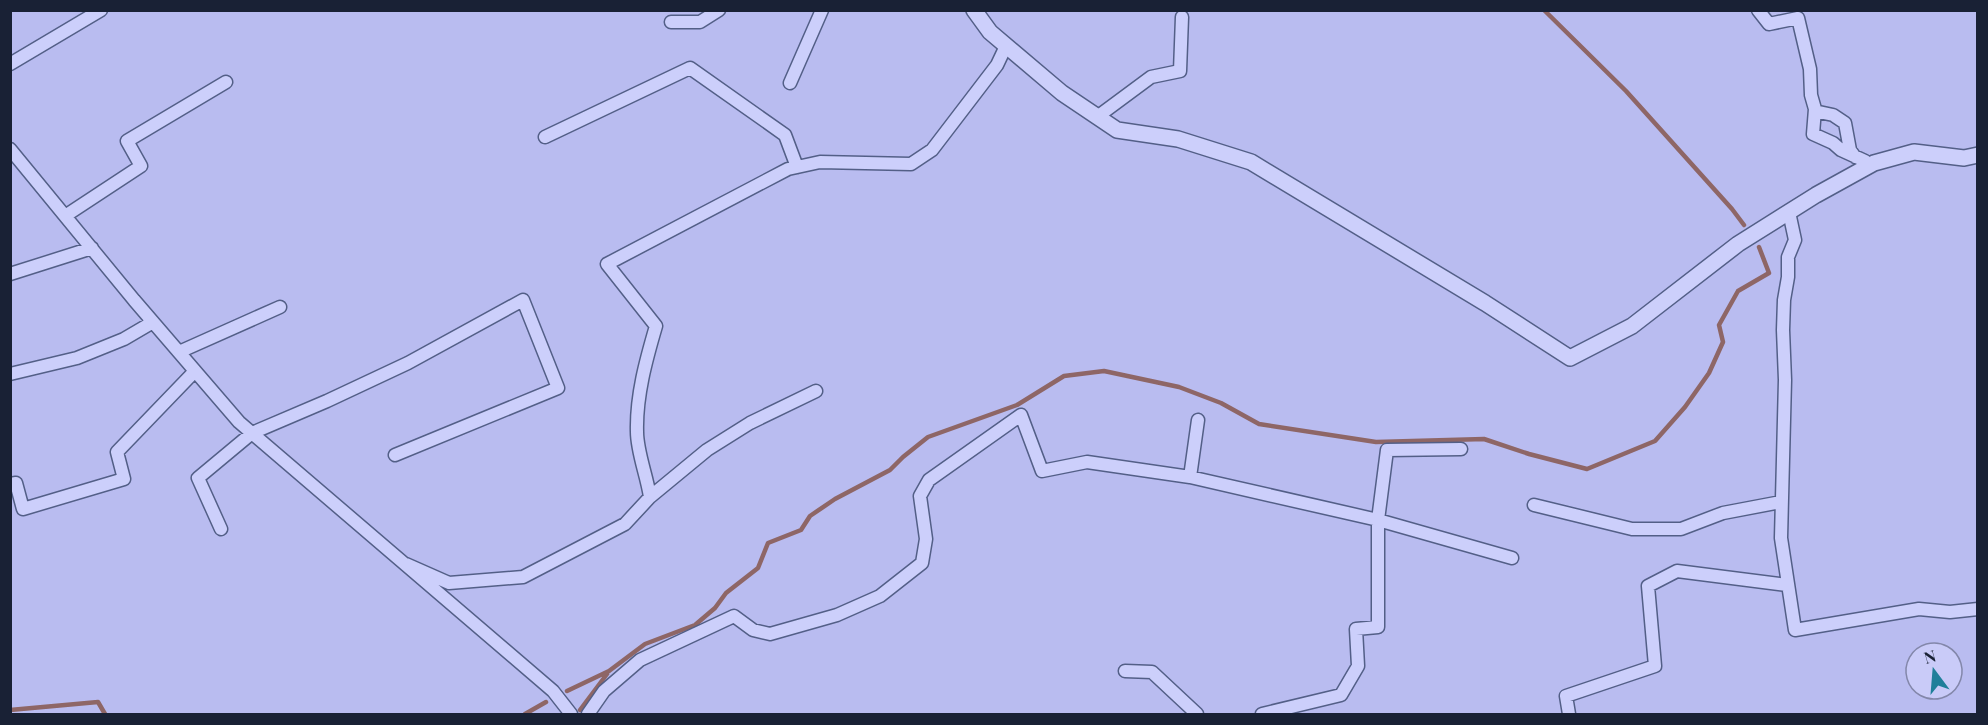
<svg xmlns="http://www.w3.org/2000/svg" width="1988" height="725" font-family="'Playfair Display',serif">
  <rect width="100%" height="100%" fill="#b9bcf0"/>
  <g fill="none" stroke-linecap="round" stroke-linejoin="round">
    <path stroke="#8e6666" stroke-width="4.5" d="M1544 10 1626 91 1732 209 1744 225
      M567 691 609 671 645 644 695 625 715 608 726 593 758 568 768 543 801 530 810 516 835 499 890 470 903 457 928 437 1017 405 1064 376 1104 371 1179 387 1221 403 1259 424 1376 442 1484 439 1529 454 1587 469 1655 441 1685 407 1709 373 1723 342 1719 325 1738 291 1769 273 1759 247
      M10 710 98 702 105 714
      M580 710 607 674
      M525 714 546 702"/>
    <defs>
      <path id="minor" d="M1758 10 1769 24 1798 18 1810 69 1811 95 1815 109 1813 134 1833 143 1841 150 1865 161 1870 165
        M671 22H700L719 10
        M10 64 101 10
        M790 83 822 10
        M1819 112 1833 115 1845 123 1850 150 1855 157
        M1097 117 1151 77 1180 71 1182 17
        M545 137 690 68 785 135 797 167
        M10 149 134 300 239 422 553 691 571 714
        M1789 212 1795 240 1788 257V277L1784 300 1783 330 1785 380 1781 538 1795 630 1919 609 1950 612 1978 609
        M65 216 141 166 127 141 226 82
        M10 274 92 248
        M179 352 280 307
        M10 374 77 358 124 339 153 322
        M1190 477 1378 520 1512 558
        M10 484 16 483 23 509 124 479 117 452 195 371
        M650 497 707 450 750 423 816 391
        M1534 505 1632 529H1681L1723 513 1781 502
        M221 529 198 478 252 433 327 401 408 363 523 300 558 388 395 455
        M406 564 449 583 523 577 625 524 650 497C647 476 637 452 637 432 636 396 646 360 656 326L607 264 788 169 820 162 911 164 932 150 997 65 1006 46
        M1125 671 1152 672 1197 714
        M588 714 604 691 640 660 734 616 753 630 770 634 837 615 880 596 922 563 926 539 920 496 929 480 1021 415 1042 471 1087 462 1190 477 1198 420
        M1262 714 1341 695 1358 666 1356 629 1378 627V520L1387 450 1461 449
        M1569 714 1566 696 1655 666 1648 586 1677 571 1787 585"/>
      <path id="tertiary" d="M974 10 990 32 1062 93 1117 130 1178 139 1251 162 1485 303 1570 358 1632 326 1738 244 1816 195 1874 163 1914 152 1964 158 1978 155"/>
    </defs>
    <use href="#minor" stroke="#535f87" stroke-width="15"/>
    <use href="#tertiary" stroke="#535f87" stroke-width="18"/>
    <use href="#minor" stroke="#cccffb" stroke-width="12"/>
    <use href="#tertiary" stroke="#cccffb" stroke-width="15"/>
  </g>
  <rect width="1988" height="725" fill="none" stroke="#192135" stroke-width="24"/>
  <g transform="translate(1934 671) rotate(344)"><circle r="28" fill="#c9cbf8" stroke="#8387aa" stroke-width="1.5"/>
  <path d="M0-4.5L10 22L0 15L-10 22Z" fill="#1f7f9a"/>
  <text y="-9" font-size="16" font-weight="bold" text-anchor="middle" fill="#192135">N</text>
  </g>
</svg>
